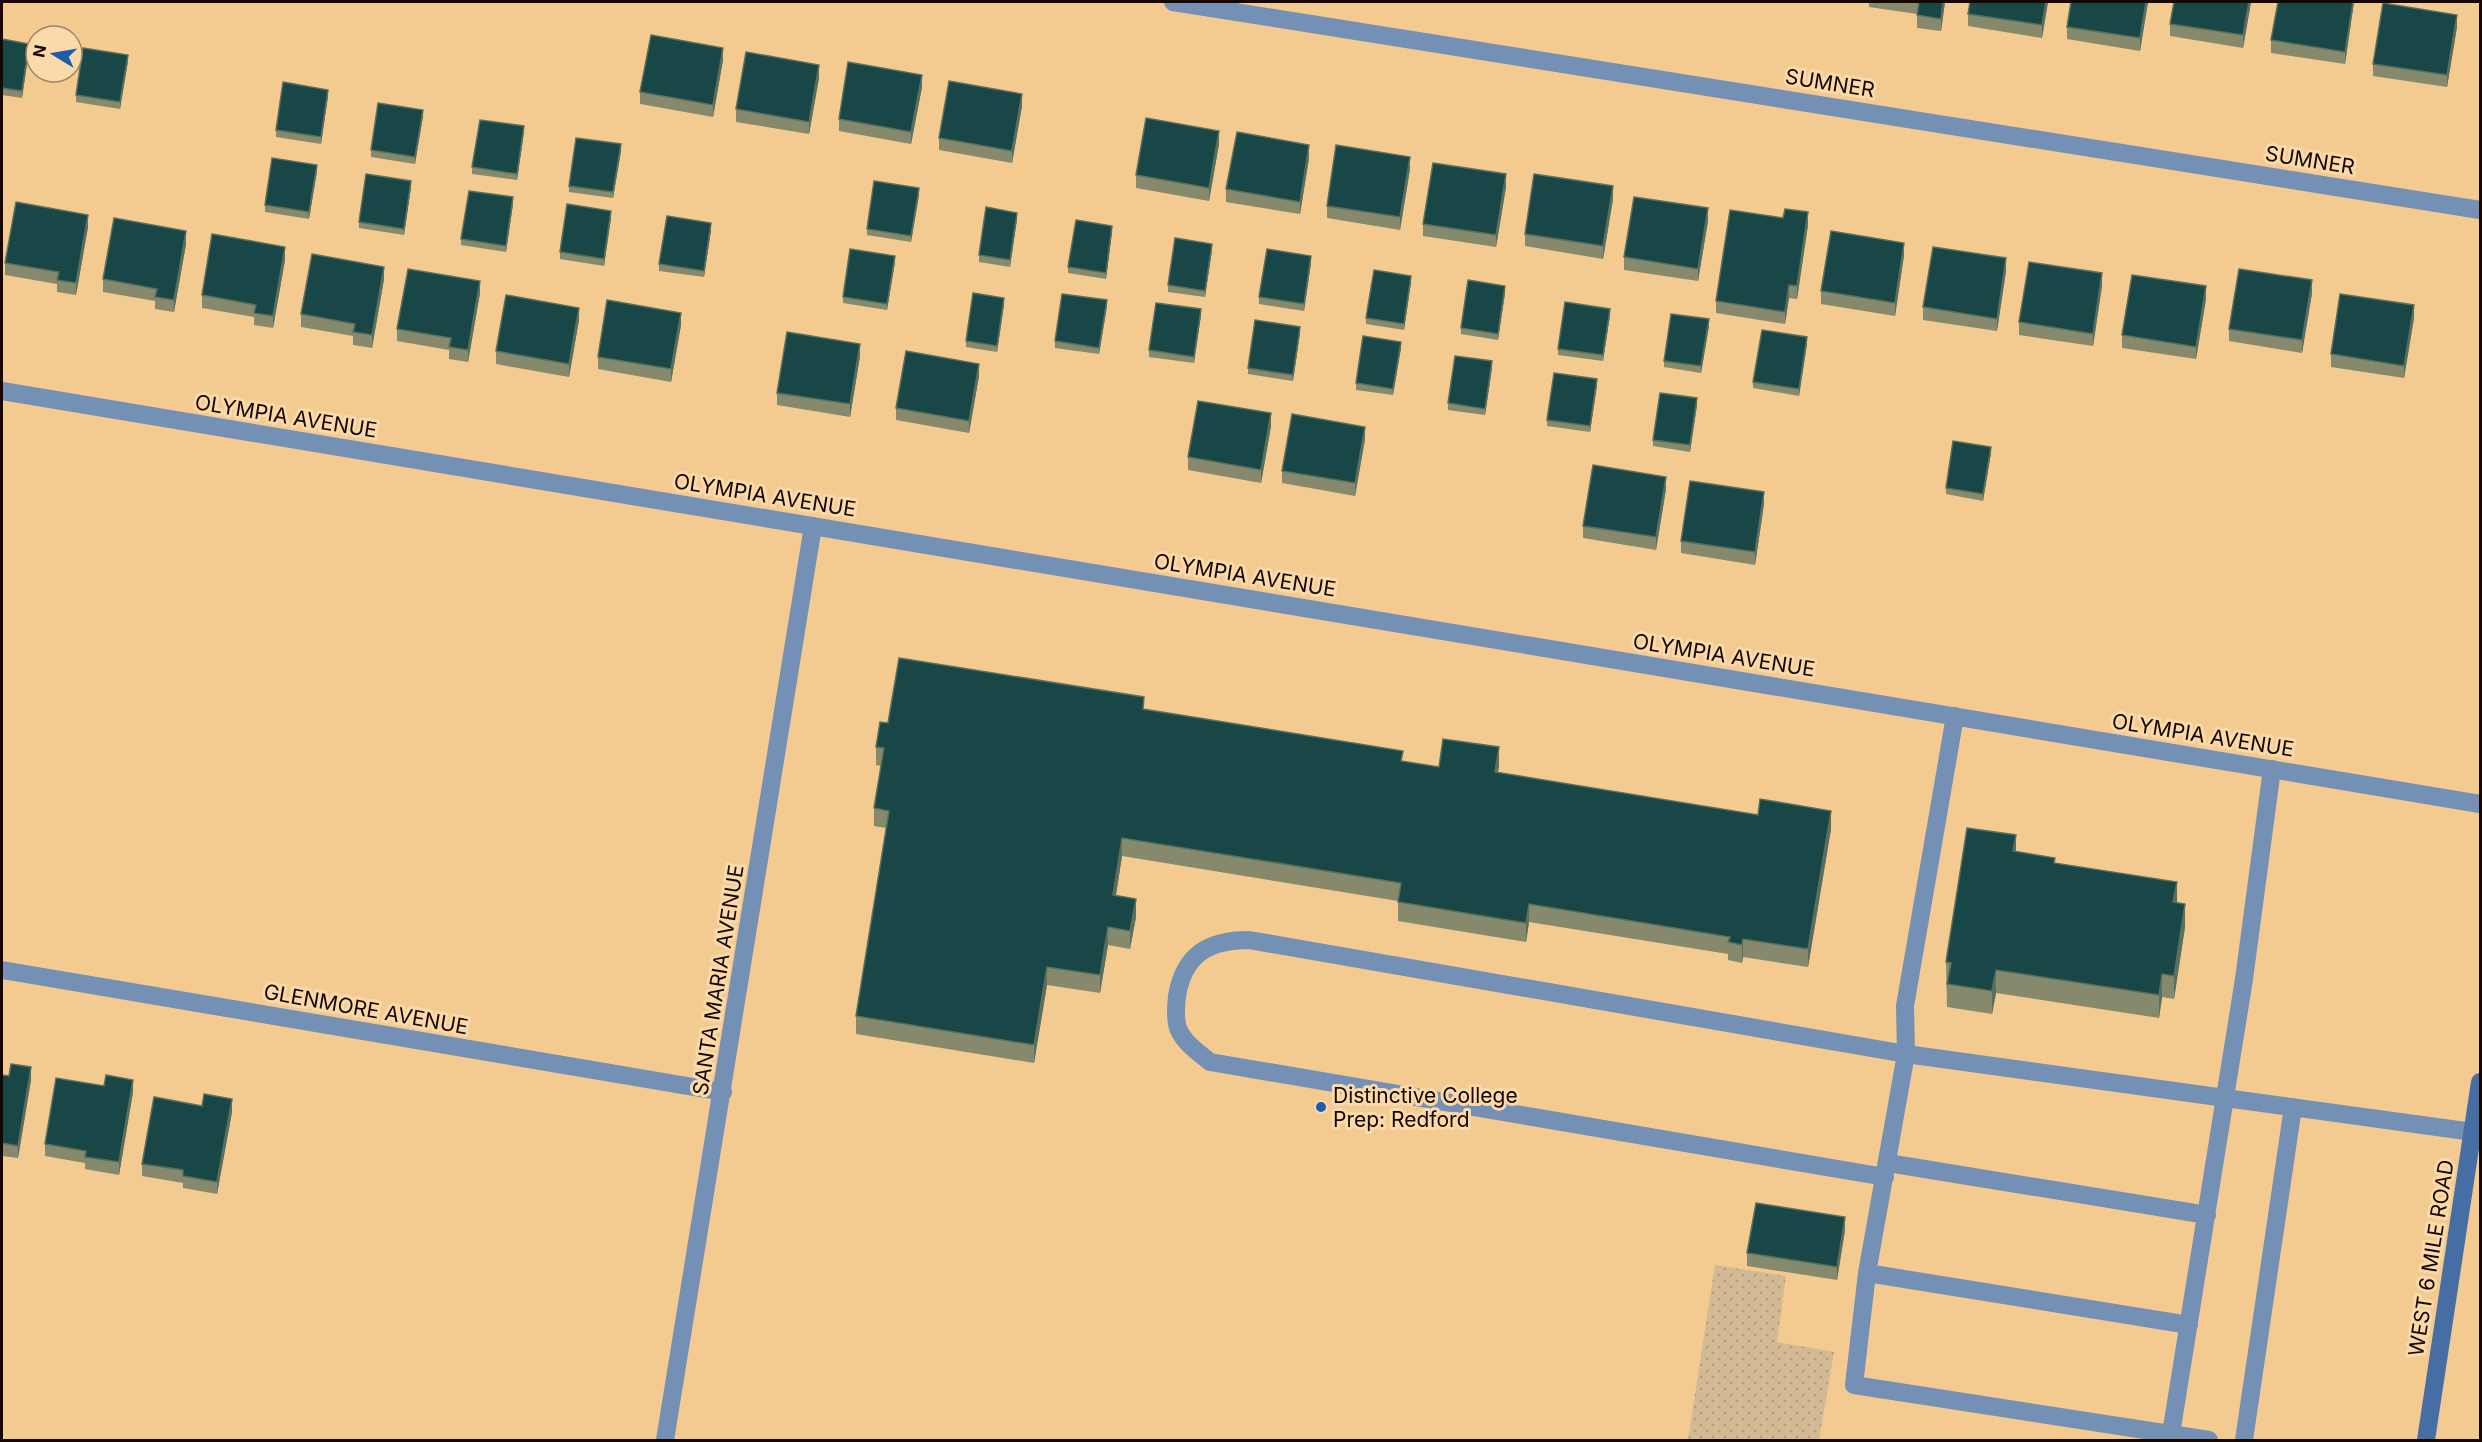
<svg xmlns="http://www.w3.org/2000/svg" width="2482" height="1442" font-family="Inter,sans-serif">
  <defs>
    <pattern id="park-dots" width="8" height="8" patternUnits="userSpaceOnUse" patternTransform="scale(1.5)"><rect width="8" height="8" fill="#d3b994"/><path d="M2 2h.1M6 6h.1" fill="none" stroke="#b49e7e" stroke-width="1.8" stroke-linecap="round"/></pattern>
  </defs>
  <rect width="100%" height="100%" fill="#f3cb90"/>
  <path fill="url(#park-dots)" d="M1715 1265 1786 1276 1777 1342 1834 1352 1819 1440 1688 1439Z"/>
  <g fill="none" stroke-linecap="round" stroke-linejoin="round">
    <path stroke="#7490b5" stroke-width="18" d="M1955 716 1905 1006 1906 1054 1867 1273 1854 1385 2209 1440
      M1888 1163 2207 1215
      M1885 1177 1210 1062C1199 1053 1183 1042 1178 1028 1175 1019 1176 1005 1177 996 1184 954 1209 940 1249 940L1906 1054 2473 1132
      M1867 1273 2189 1325
      M2170 1440 2244 979 2272 769
      M2244 1440 2293 1107"/>
    <path stroke="#7490b5" stroke-width="18" d="M1173 2 2480 210
      M2 391 2480 804
      M2 970 723 1092
      M665 1440 813 526"/>
    <path stroke="#466ea5" stroke-width="18" d="M2426 1440 2480 1082"/>
  </g>
  <path fill="#86896c" d="M1869 2H1945L1941 31 1917 28V14L1869 7Z
    M2048 2 2042 38 1968 26V14Z
    M2071 2H2148L2140 51 2067 39V27Z
    M2251 2 2243 48 2170 36V24Z
    M2354 2 2345 64 2271 53V40Z
    M2457 27 2447 87 2373 76V64Z
    M2 39 29 50 22 98 2 95Z
    M723 60 713 117 640 104V92Z
    M128 61 120 109 76 102V95Z
    M819 78 809 134 736 122V109Z
    M922 87 911 144 839 131V119Z
    M328 96 321 144 276 137V130Z
    M1022 106 1012 163 939 150V138Z
    M423 116 415 164 371 157V150Z
    M524 132 517 180 472 174V167Z
    M1219 144 1209 201 1136 188V175Z
    M621 151 613 198 569 192V186Z
    M1309 158 1300 214 1226 202V189Z
    M1410 169 1400 230 1327 218V206Z
    M317 171 309 219 265 212V205Z
    M411 187 404 235 359 228V222Z
    M1506 187 1496 247 1423 236V224Z
    M919 195 911 242 867 235V229Z
    M1613 199 1603 259 1525 246V234Z
    M513 204 506 252 461 245V239Z
    M611 218 604 266 560 259V252Z
    M1017 219 1010 267 979 262V255Z
    M1708 221 1698 281 1624 270V257Z
    M1808 225 1797 299 1789 298 1785 324 1716 313V301Z
    M88 227 76 295 57 292V284L5 275V263Z
    M711 230 704 277 659 271V264Z
    M1112 232 1106 279 1068 273V267Z
    M186 244 174 312 155 309V301L103 292V279Z
    M1212 250 1205 297 1168 292V285Z
    M1904 255 1895 316 1821 304V291Z
    M285 260 273 328 254 325V317L202 308V295Z
    M895 262 887 310 843 303V297Z
    M1311 263 1304 311 1259 304V297Z
    M2006 271 1997 331 1923 320V307Z
    M384 279 372 348 353 345V336L301 327V314Z
    M1411 282 1404 330 1366 324V318Z
    M2102 286 2093 346 2019 335V322Z
    M480 293 468 362 449 359V350L397 341V329Z
    M1505 293 1498 340 1461 334V328Z
    M2312 293 2302 353 2229 341V329Z
    M2206 299 2196 359 2122 348V335Z
    M1004 305 997 352 966 347V341Z
    M1107 306 1099 354 1055 348V341Z
    M1201 315 1194 363 1149 357V350Z
    M1610 315 1603 361 1558 355V349Z
    M2414 318 2404 378 2331 367V354Z
    M579 320 569 377 496 364V351Z
    M681 325 671 382 598 369V357Z
    M1709 326 1701 373 1664 367V361Z
    M1300 333 1293 381 1248 374V368Z
    M1807 344 1799 396 1753 388V382Z
    M1401 348 1393 395 1356 390V383Z
    M860 356 850 417 777 405V393Z
    M1492 368 1485 415 1448 410V403Z
    M979 376 969 433 896 420V408Z
    M1597 385 1590 432 1547 426V420Z
    M1697 405 1690 452 1653 446V440Z
    M1271 426 1261 483 1188 470V457Z
    M1365 439 1355 496 1282 483V471Z
    M1991 453 1983 501 1946 494V488Z
    M1666 489 1656 550 1583 538V526Z
    M1764 504 1755 565 1681 553V541Z
    M1144 709 1403 761 1439 767 1499 765 1498 773 1831 829 1808 967 1743 957 1742 963 1728 960V954L1529 922 1526 942 1398 921V901L1122 856 1116 896 1136 917 1130 949 1108 945 1100 993 1047 985 1034 1063 856 1034V1016L886 828 874 826V808L881 766 876 765V747L888 723Z
    M2016 851 2177 902 2185 927 2174 999 2162 997 2159 1018 1996 993 1992 1014 1947 1007 1946 962Z
    M2 1075 31 1080 18 1158 2 1156Z
    M133 1092 119 1175 85 1169V1163L45 1156V1144Z
    M202 1106 232 1112 217 1194 183 1188V1183L142 1176V1164Z
    M1845 1230 1837 1280 1747 1266V1253Z"/>
  <path fill="#5a6f5d" d="M1943 2H1945L1941 31V19Z
    M2046 2H2048L2042 38V25Z
    M2146 2H2148L2140 51V38Z
    M2249 2H2251L2243 48V35Z
    M2353 2H2354L2345 64V52Z
    M2457 15V27L2447 87V75Z
    M29 44V50L22 98V91Z
    M723 48V60L713 117V105Z
    M128 55V61L120 109V102Z
    M819 65V78L809 134V122Z
    M922 75V87L911 144V132Z
    M328 90V96L321 144V137Z
    M1022 94V106L1012 163V151Z
    M423 110V116L415 164V157Z
    M524 126V132L517 180V174Z
    M1219 131V144L1209 201V188Z
    M621 144V151L613 198V192Z
    M1309 145V158L1300 214V202Z
    M1410 157V169L1400 230V217Z
    M317 165V171L309 219V212Z
    M1506 174V187L1496 247V235Z
    M411 181V187L404 235V229Z
    M1613 186V199L1603 259V246Z
    M919 188V195L911 242V236Z
    M513 197V204L506 252V246Z
    M1708 208V221L1698 281V269Z
    M611 211V218L604 266V259Z
    M1808 212V225L1797 299V286Z
    M1017 213V219L1010 267V260Z
    M88 215V227L76 295V283Z
    M711 223V230L704 277V271Z
    M1112 226V232L1106 279V273Z
    M186 231V244L174 312V300Z
    M1904 243V255L1895 316V303Z
    M1212 244V250L1205 297V291Z
    M285 247V260L273 328V316Z
    M895 256V262L887 310V304Z
    M1311 256V263L1304 311V304Z
    M2006 258V271L1997 331V319Z
    M384 267V279L372 348V335Z
    M2102 273V286L2093 346V334Z
    M1411 276V282L1404 330V324Z
    M2312 280V293L2302 353V340Z
    M480 281V293L468 362V350Z
    M1789 285V298L1785 324V312Z
    M1505 286V293L1498 340V334Z
    M2206 286V299L2196 359V347Z
    M1004 298V305L997 352V346Z
    M1107 300V306L1099 354V348Z
    M2414 305V318L2404 378V366Z
    M579 308V320L569 377V364Z
    M1201 309V315L1194 363V357Z
    M1610 309V315L1603 361V355Z
    M681 313V325L671 382V369Z
    M1709 319V326L1701 373V366Z
    M1300 327V333L1293 381V375Z
    M1807 337V344L1799 396V389Z
    M1401 342V348L1393 395V389Z
    M860 344V356L850 417V404Z
    M1492 361V368L1485 415V409Z
    M979 364V376L969 433V421Z
    M1597 379V385L1590 432V426Z
    M1697 398V405L1690 452V445Z
    M1271 413V426L1261 483V470Z
    M1365 427V439L1355 496V483Z
    M1991 447V453L1983 501V494Z
    M1666 477V489L1656 550V537Z
    M1764 492V504L1755 565V552Z
    M1499 747V765L1495 790V772Z
    M1831 811V829L1808 967V949Z
    M2016 835V858L2013 851Z
    M1122 838V856L1113 913V895Z
    M2177 882V905L2173 902Z
    M1136 899V917L1130 949V931Z
    M1529 904V922L1526 942V923Z
    M2185 904V927L2174 999V976Z
    M1108 927V945L1100 993V975Z
    M1743 939V957L1742 963V945Z
    M1047 967V985L1034 1063V1045Z
    M1996 970V993L1992 1014V991Z
    M2162 974V997L2159 1018V995Z
    M31 1067V1080L18 1158V1146Z
    M133 1080V1092L119 1175V1162Z
    M232 1099V1112L217 1194V1182Z
    M1845 1217V1230L1837 1280V1267Z"/>
  <path fill="#194747" stroke="#5a6f5d" stroke-width="1.5" d="M1916 2H1943L1941 19 1917 15 1919 2Z
    M1970 2H2046L2042 25 1968 14Z
    M2071 2H2146L2140 38 2067 27Z
    M2174 2H2249L2243 35 2170 24Z
    M2278 2H2353L2345 52 2271 40Z
    M2383 3 2457 15 2447 75 2373 64Z
    M651 35 723 48 713 105 640 92Z
    M2 39 29 44 22 91 2 88Z
    M83 48 128 55 120 102 76 95Z
    M746 52 819 65 809 122 736 109Z
    M848 62 922 75 911 132 839 119Z
    M949 81 1022 94 1012 151 939 138Z
    M283 82 328 90 321 137 276 130Z
    M378 103 423 110 415 157 371 150Z
    M1146 118 1219 131 1209 188 1136 175Z
    M480 120 524 126 517 174 472 167Z
    M1237 132 1309 145 1300 202 1226 189Z
    M576 138 621 144 613 192 569 186Z
    M1336 145 1410 157 1400 217 1327 206Z
    M272 158 317 165 309 212 265 205Z
    M1433 163 1506 174 1496 235 1423 224Z
    M366 174 411 181 404 229 359 222Z
    M1534 174 1613 186 1603 246 1525 234Z
    M874 181 919 188 911 236 867 229Z
    M469 191 513 197 506 246 461 239Z
    M1634 197 1708 208 1698 269 1624 257Z
    M16 202 88 215 76 283 57 280 59 272 5 263Z
    M567 204 611 211 604 259 560 252Z
    M986 207 1017 213 1010 260 979 255Z
    M1785 209 1808 212 1797 286 1789 285 1785 312 1716 301 1730 210 1783 218Z
    M667 216 711 223 704 271 659 264Z
    M114 218 186 231 174 300 155 297 157 289 103 279Z
    M1076 220 1112 226 1106 273 1068 267Z
    M1831 231 1904 243 1895 303 1821 291Z
    M212 234 285 247 273 316 254 313 256 305 202 295Z
    M1175 238 1212 244 1205 291 1168 285Z
    M1933 247 2006 258 1997 319 1923 307Z
    M850 249 895 256 887 304 843 297Z
    M1267 249 1311 256 1304 304 1259 297Z
    M312 254 384 267 372 335 353 332 355 324 301 314Z
    M2029 262 2102 273 2093 334 2019 322Z
    M408 269 480 281 468 350 449 347 451 338 397 329Z
    M2239 269 2312 280 2302 340 2229 329Z
    M1374 270 1411 276 1404 324 1366 318Z
    M2132 275 2206 286 2196 347 2122 335Z
    M1468 280 1505 286 1498 334 1461 328Z
    M973 293 1004 298 997 346 966 341Z
    M1062 294 1107 300 1099 348 1055 341Z
    M2340 294 2414 305 2404 366 2331 354Z
    M506 295 579 308 569 364 496 351Z
    M607 300 681 313 671 369 598 357Z
    M1565 302 1610 309 1603 355 1558 349Z
    M1156 303 1201 309 1194 357 1149 350Z
    M1671 314 1709 319 1701 366 1664 361Z
    M1255 320 1300 327 1293 375 1248 368Z
    M1762 330 1807 337 1799 389 1753 382Z
    M787 332 860 344 850 404 777 393Z
    M1363 336 1401 342 1393 389 1356 383Z
    M906 351 979 364 969 421 896 408Z
    M1455 356 1492 361 1485 409 1448 403Z
    M1554 373 1597 379 1590 426 1547 420Z
    M1660 393 1697 398 1690 445 1653 440Z
    M1198 401 1271 413 1261 470 1188 457Z
    M1292 414 1365 427 1355 483 1282 471Z
    M1953 441 1991 447 1983 494 1946 488Z
    M1593 465 1666 477 1656 537 1583 526Z
    M1690 481 1764 492 1755 552 1681 541Z
    M899 658 1144 697 1143 709 1403 751 1401 761 1439 767 1443 739 1499 747 1495 772 1758 815 1760 799 1831 811 1808 949 1743 939 1742 945 1728 942 1730 937 1529 904 1526 923 1398 902 1401 883 1122 838 1113 895 1136 899 1130 931 1108 927 1100 975 1047 967 1034 1045 856 1016 889 811 874 808 884 748 876 747 880 722 888 723Z
    M1967 828 2016 835 2013 851 2055 858 2054 863 2177 882 2173 902 2185 904 2174 976 2162 974 2159 995 1996 970 1992 991 1947 984 1951 963 1946 962Z
    M11 1064 31 1067 18 1146 2 1143V1075L9 1076Z
    M106 1075 133 1080 119 1162 85 1157 86 1151 45 1144 56 1078 104 1086Z
    M204 1094 232 1099 217 1182 183 1176V1170L142 1164 154 1097 202 1106Z
    M1756 1203 1845 1217 1837 1267 1747 1253Z"/>
  <circle fill="#1c5dae" stroke="#fad9ab" stroke-width="2" cx="1321" cy="1107" r="6"/>
  <g text-anchor="middle" dominant-baseline="central" stroke-width="6" stroke-linejoin="round" paint-order="stroke">
    <g font-size="21" fill="#160800" stroke="#fad9ab">
      <text transform="translate(1830 83) rotate(9)">SUMNER</text>
      <text transform="translate(2310 160) rotate(9)">SUMNER</text>
      <text transform="translate(286 416) rotate(9)">OLYMPIA AVENUE</text>
      <text transform="translate(765 495) rotate(9)">OLYMPIA AVENUE</text>
      <text transform="translate(1245 575) rotate(9)">OLYMPIA AVENUE</text>
      <text transform="translate(1724 655) rotate(9)">OLYMPIA AVENUE</text>
      <text transform="translate(2203 735) rotate(9)">OLYMPIA AVENUE</text>
      <text transform="translate(718 980) rotate(-81)">SANTA MARIA AVENUE</text>
      <text transform="translate(366 1009) rotate(10)">GLENMORE AVENUE</text>
      <text transform="translate(2431 1258) rotate(-81)">WEST 6 MILE ROAD</text>
    </g>
    <g font-size="21" fill="#160800" stroke="#fad9ab" text-anchor="start">
      <text x="1333" y="1095">Distinctive College<tspan x="1333" dy="24">Prep: Redford</tspan></text>
    </g>
  </g>
  <rect width="2482" height="1442" fill="none" stroke="#160800" stroke-width="6"/>
  <g transform="translate(54 54) rotate(281)"><circle r="28" fill="#fad9ab" stroke="#9f8567" stroke-width="1.5"/>
  <path d="M0-4.5L10 22L0 15L-10 22Z" fill="#1c5dae"/>
  <text y="-9" font-size="16" font-weight="bold" text-anchor="middle" fill="#160800">N</text>
  </g>
</svg>
